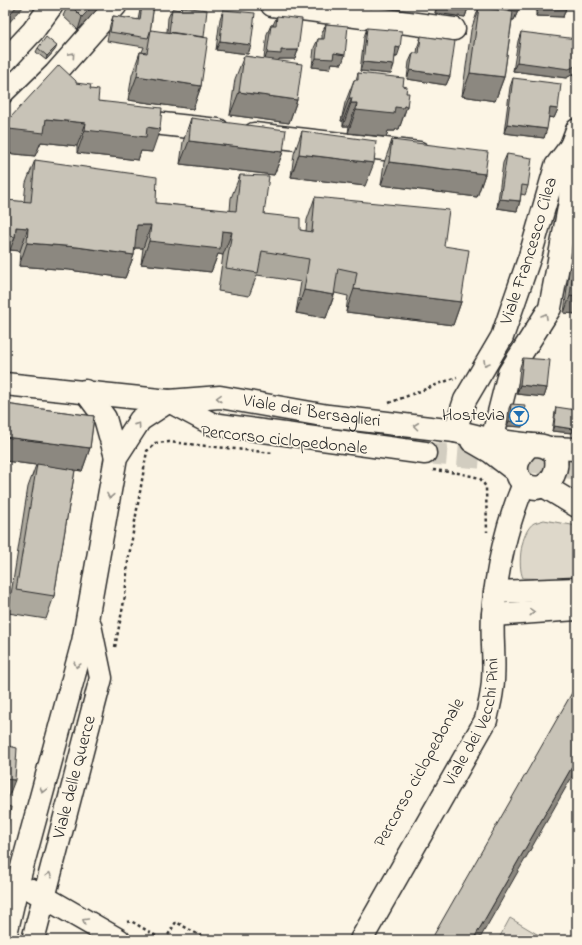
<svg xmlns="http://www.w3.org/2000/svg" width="582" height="945" font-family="'Indie Flower',sans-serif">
  <rect width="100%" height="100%" fill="#fcf5e5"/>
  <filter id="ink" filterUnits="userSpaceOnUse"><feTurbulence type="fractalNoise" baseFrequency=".025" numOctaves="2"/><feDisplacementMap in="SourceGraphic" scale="8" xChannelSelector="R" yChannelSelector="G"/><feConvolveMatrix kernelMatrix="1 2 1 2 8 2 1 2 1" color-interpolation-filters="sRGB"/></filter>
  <g filter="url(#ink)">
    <path fill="#ded8ca" stroke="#84827a" d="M544 520 577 526V580L523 578C517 565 521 531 534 523 537 522 541 521 544 520Z
      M510 918 547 940H498Z"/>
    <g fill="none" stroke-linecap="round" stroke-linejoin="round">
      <path stroke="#d2cdc0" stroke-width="22" stroke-dasharray="22 11" stroke-linecap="butt" d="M425 453 533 462 577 469"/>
      <defs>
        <g id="minor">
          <path d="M272 5 454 29"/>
          <path d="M5 61 33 31 52 5"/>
          <path d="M132 118 144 122 218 130"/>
          <path d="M5 123 55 74 116 5"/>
          <path d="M254 134 419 153"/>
          <path d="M85 391 105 418 116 457"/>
          <path id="s1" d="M455 431 465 400 502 337 530 256 556 166 571 146 577 130"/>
          <path d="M492 440 509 373 550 308 570 202 571 146"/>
          <path d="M495 592 577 589"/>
          <path d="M493 615 577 609"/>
          <path d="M32 890 119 940"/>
          <path d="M5 938 18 882 83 642 116 457 140 420 169 401"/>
          <path id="s2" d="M33 940 101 678 90 625"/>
          <path id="s3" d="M361 940 486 720C488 710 491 700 492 690 496 665 491 639 493 614 496 571 507 523 524 484"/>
        </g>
        <g id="major">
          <path id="s4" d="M5 384 169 401 220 397 328 416 455 431 492 440 531 445"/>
          <path d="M169 401 212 424 425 453"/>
          <path d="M472 441 491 452 517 472"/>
          <path d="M531 445C576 442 553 503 525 484 509 474 519 453 531 445Z"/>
          <path d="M550 448 577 449"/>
          <path d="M544 486 577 506"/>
        </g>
      </defs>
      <use href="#minor" stroke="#2b2b2b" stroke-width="25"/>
      <use href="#major" stroke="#2b2b2b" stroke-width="25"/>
      <path stroke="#2b2b2b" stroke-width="2.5" stroke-dasharray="3 3" stroke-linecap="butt" d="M389 403 457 377
        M433 470 458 473 480 478 486 487 487 532
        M115 647 125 596 128 562 147 451 155 443 169 442 273 453
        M127 922 131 921 163 940
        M165 940 176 922 208 940"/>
      <use href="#minor" stroke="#fcf5e5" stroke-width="22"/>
      <use href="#major" stroke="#fcf5e5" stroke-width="22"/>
    </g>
    <path fill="#aca89d" stroke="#2b2b2b" d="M68 5H101L78 30 63 16Z
      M141 5H154L150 32H167L168 18 172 9 181 10 182 7 204 37 201 86 193 109 128 100 132 75 140 52H142L144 47 107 41 110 25 113 16 138 20Z
      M436 5H469L465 17 435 13Z
      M487 5H518V11L514 20H512L504 77 495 101 462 96 471 30 479 7 504 11 505 8 487 6Z
      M536 5H566V8L563 17 536 16Z
      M223 10 251 45 248 54 216 50 220 19Z
      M277 16 298 50 295 59H279L278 61 297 100 289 123 230 115 235 79 244 56 264 59 267 34 271 25H273Z
      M326 24 342 64 332 63 330 69 312 67 314 48 318 39H322V33Z
      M367 28 397 57H395L391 74 360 71 364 37Z
      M521 32 577 72 566 78 513 71 518 41Z
      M421 36 450 76 446 85 407 79 409 62 413 53H417L418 46Z
      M38 48 55 50 46 60 36 52Z
      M358 73 403 86 406 93 407 106 399 129H396L395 131H388L386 137 348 133 349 126H343V121H341L345 103 354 80H356Z
      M513 78 558 109 554 118 549 117 544 138 504 133 510 87Z
      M76 83 90 89 98 101 152 152 141 151 138 160 77 153V146L41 142 35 156 5 153V132L10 118Z
      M191 118 283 152 274 175 180 164 183 142Z
      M302 131 365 186 291 177 294 154Z
      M392 140 485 174 477 197 381 185 384 163Z
      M507 154 528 186 525 195 521 194 520 201 517 211 497 208 503 163Z
      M35 160 156 203 230 211 231 198 240 175 264 214 300 230 306 231 307 220 315 197 444 246 461 302 453 325 346 312 348 296 335 293 326 318 296 313 301 282 257 275 249 296 218 291 223 255 218 254 211 272 141 264 143 248H134V255L125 278 69 270 19 266 20 251 10 250 6 260 5 259V200L24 202 26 183Z
      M577 216V314L564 313 575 223Z
      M523 358 547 388 544 397 517 394 520 367Z
      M5 404 94 416 90 448 82 471 68 469 75 470 54 596 46 619 8 613 28 487 36 465 5 461Z
      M511 404 523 423 522 427 507 426 509 408Z
      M556 407 573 429 572 433 552 431 555 412Z"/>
    <path fill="#8c8880" stroke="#2b2b2b" d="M18 5H25L5 27V19Z
      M94 5H101L78 30 82 17Z
      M350 5H373L372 8Z
      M438 5H446L468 8 465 17 435 13Z
      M487 5H506L505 8 487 6Z
      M539 7 566 8 563 17 536 16Z
      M507 10 518 11 514 20 504 19Z
      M220 41 251 45 248 54 216 50Z
      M57 46 55 50 46 60 47 56Z
      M396 47 400 48 397 57 393 56Z
      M281 50H298L295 59H279L278 63 264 62 267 53Z
      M334 53 345 55 342 64 332 63 330 69 312 67 316 58Z
      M363 62 394 65 391 74 360 71Z
      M517 62 577 65V72L566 78 513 71Z
      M410 70 450 76 446 85 407 79Z
      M470 73 504 77 495 101 462 96Z
      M137 76 201 86 193 109 128 100Z
      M239 92 297 100 289 123 230 115Z
      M349 98H352L343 121H341Z
      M351 103H357L349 126H343Z
      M404 106H407L399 129H396L395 131H388L386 137 348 133 356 110Z
      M550 108 558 109 554 118 547 117Z
      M46 119 86 123 77 146 41 142 35 156 5 153V139L9 129Z
      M507 124 547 129 544 138 504 133Z
      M147 127 160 129 152 152 141 151 138 160 77 153 85 130Z
      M189 141 283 152 274 175 180 164Z
      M299 154 374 163 365 186 291 177Z
      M389 162 485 174 477 197 381 185Z
      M500 199 520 201 517 211 497 208Z
      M137 225H151L143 248H129Z
      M16 227 28 228 20 251 10 250 15 237Z
      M222 231 232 232 223 255 218 254 211 272 141 264 149 241Z
      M27 243 77 247 134 255 125 278 69 270 19 266Z
      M354 289 461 302 453 325 346 312Z
      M304 290 334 295 326 318 296 313Z
      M570 296 577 297V314L564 313Z
      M520 385 547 388 544 397 517 394Z
      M509 421 523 423 522 427 507 426Z
      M554 426 573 429 572 433 552 431Z
      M5 437 90 448 82 471 5 461Z
      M577 758V768L479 940H473Z
      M5 779 15 780 6 803H5Z"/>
    <path fill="#c8c3b7" stroke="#2b2b2b" d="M5 5H18L5 19Z
      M70 5H94L82 17Z
      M142 5H154L150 32 148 38 110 32 113 16 140 20Z
      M446 5H469L468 8Z
      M507 5H518V11L507 10Z
      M539 5H566V8L539 7Z
      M182 7 207 10 204 37 169 32 172 9 181 10Z
      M479 7 513 12 504 77 470 73Z
      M223 10 255 13 251 45 220 41Z
      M277 16 302 19 298 50H281V54L267 53 271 25H276Z
      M326 24 348 26 345 55 334 53 333 59 316 58 318 39H324Z
      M367 28 402 31 400 48 396 47 394 65 363 62Z
      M151 30 208 38 201 86 137 76 140 52 147 53Z
      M521 32 577 39V65L569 69 517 62Z
      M421 36 455 41 450 76 410 70 413 53 419 54Z
      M46 37 57 46 47 56 38 48Z
      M244 56 302 64 297 100 239 92Z
      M59 65 76 81V83L91 85 90 89 99 90 98 101 162 108 160 129 147 127 146 137 85 130 86 123 46 119 44 133 9 129 10 118Z
      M358 73 404 78 403 86 407 87 406 93H409L407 106H404L403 108 395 107 394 114 356 110 357 103H351L352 98H349L354 80H358Z
      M513 78 561 84 558 109 550 108 547 129 507 124Z
      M191 118 286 130 283 152 189 141Z
      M302 131 376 141 374 163 299 154Z
      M392 140 488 152 485 174 389 162Z
      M507 154 532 158 528 186 522 185 520 201 500 199Z
      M35 160 157 177 156 203 236 211 240 175 269 176 264 214 300 218V230L312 232 315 197 449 210 444 246 469 250 461 302 354 289 357 272 338 268 334 295 304 290 309 259 262 251 258 273 226 268 232 232 222 231 220 249 149 241 151 225H137L134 255 77 247 27 243 28 228 16 227 15 237 5 235V200L31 202Z
      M577 238V297L570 296Z
      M523 358 550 360 547 388 520 385Z
      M5 404 94 416 90 448 5 437Z
      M511 404 525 405 523 423 509 421Z
      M556 407 576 410 573 429 554 426Z
      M37 464 75 470 54 596 16 590Z
      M577 684V758L473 940H431Z
      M5 745 17 748 15 780 5 779Z
      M5 806 11 807 5 841Z"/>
    <defs><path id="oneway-chevron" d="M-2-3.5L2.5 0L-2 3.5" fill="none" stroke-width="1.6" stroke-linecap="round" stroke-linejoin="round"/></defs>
    <g stroke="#949088">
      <use href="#oneway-chevron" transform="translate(72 55) rotate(-49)"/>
      <use href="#oneway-chevron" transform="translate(545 316) rotate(-60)"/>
      <use href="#oneway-chevron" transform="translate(486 363) rotate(121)"/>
      <use href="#oneway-chevron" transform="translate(219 398) rotate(-178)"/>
      <use href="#oneway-chevron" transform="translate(138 425) rotate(-55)"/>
      <use href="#oneway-chevron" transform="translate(416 426) rotate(-173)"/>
      <use href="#oneway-chevron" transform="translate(110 496) rotate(100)"/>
      <use href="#oneway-chevron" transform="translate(532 612) rotate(-4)"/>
      <use href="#oneway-chevron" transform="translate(77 665) rotate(105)"/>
      <use href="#oneway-chevron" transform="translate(43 790) rotate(105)"/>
      <use href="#oneway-chevron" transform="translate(49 875) rotate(-76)"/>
      <use href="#oneway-chevron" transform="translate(85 921) rotate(-150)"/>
    </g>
  </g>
  <defs>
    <symbol id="bar-ring" viewBox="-11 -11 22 22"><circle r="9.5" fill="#fcf5e5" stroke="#1f6fb2" stroke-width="1.5"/><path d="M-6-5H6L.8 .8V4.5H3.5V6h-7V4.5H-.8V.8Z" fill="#1f6fb2"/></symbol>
  </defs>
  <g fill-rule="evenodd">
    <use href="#bar-ring" x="508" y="405" width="22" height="22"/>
  </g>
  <g text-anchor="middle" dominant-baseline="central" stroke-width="3.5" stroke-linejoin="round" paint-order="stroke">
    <g font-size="18" fill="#2b2b2b" stroke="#fcf5e5">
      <text stroke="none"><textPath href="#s1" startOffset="196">Viale Francesco Cilea</textPath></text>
      <text stroke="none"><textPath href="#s4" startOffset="309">Viale dei Bersaglieri</textPath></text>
      <text transform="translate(284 441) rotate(6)">Percorso ciclopedonale</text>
      <text stroke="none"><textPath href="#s3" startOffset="247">Viale dei Vecchi Pini</textPath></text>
      <text transform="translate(420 773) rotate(-61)">Percorso ciclopedonale</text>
      <text stroke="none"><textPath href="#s2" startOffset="168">Viale delle Querce</textPath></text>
    </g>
    <g font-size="18" fill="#2b2b2b" stroke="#fcf5e5" text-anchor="end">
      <text x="505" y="416">Hostevia</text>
    </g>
  </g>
  <rect width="582" height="945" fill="none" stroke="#fcf5e5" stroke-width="20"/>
  <rect x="10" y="10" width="562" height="925" fill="none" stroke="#2b2b2b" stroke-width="1.5" filter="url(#ink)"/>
</svg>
